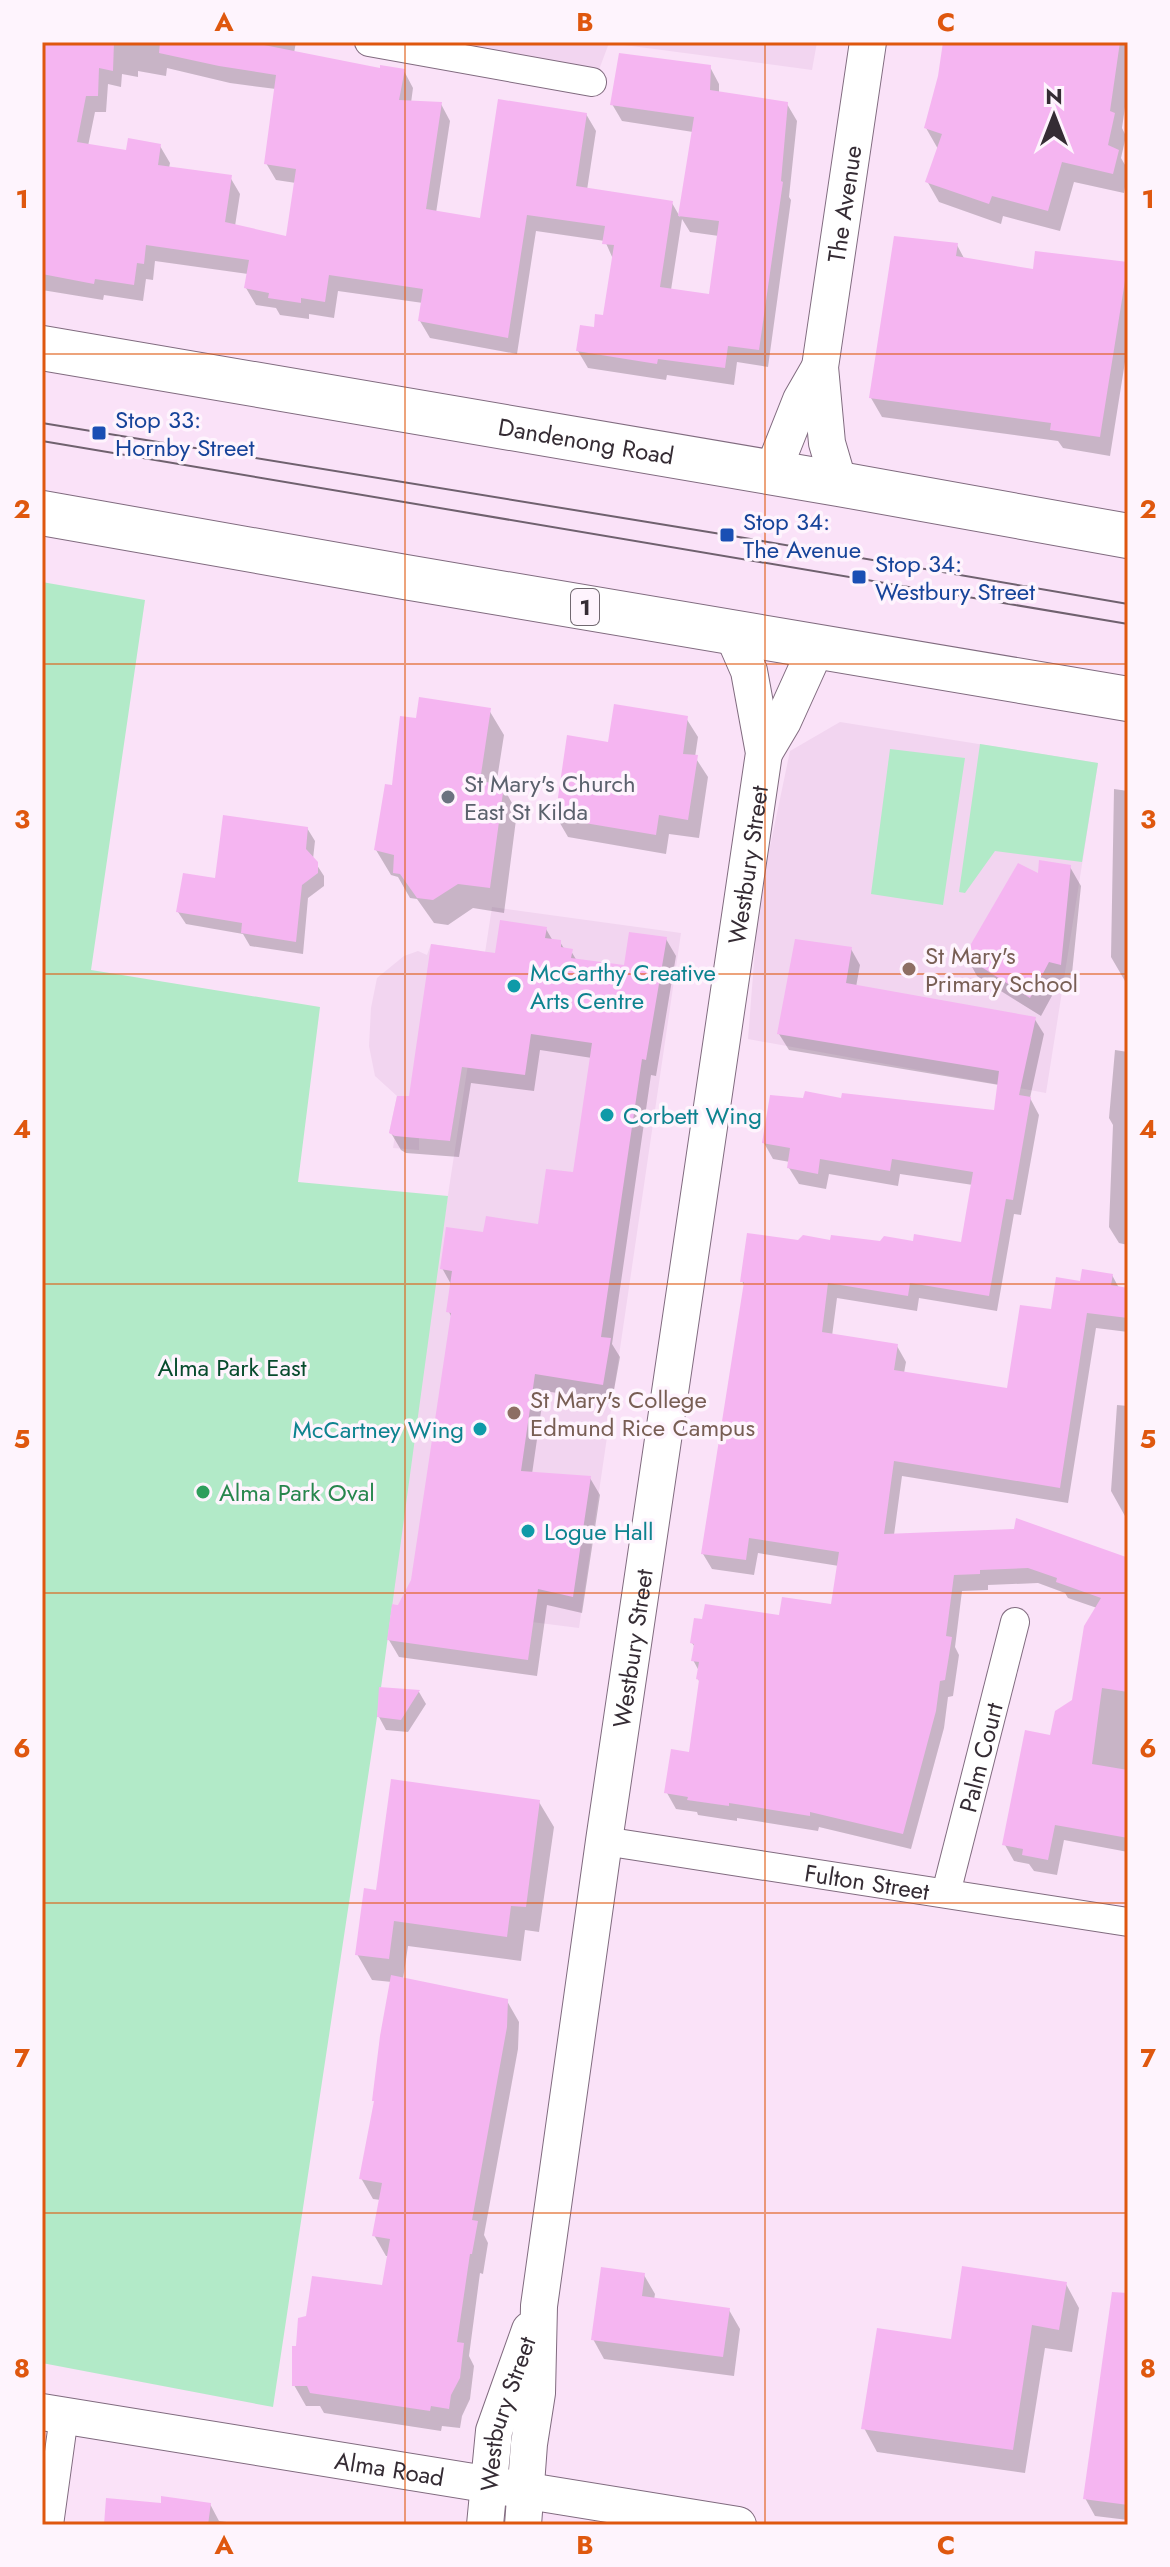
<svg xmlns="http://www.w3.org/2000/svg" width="1170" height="2567" font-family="Jost,sans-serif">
  <rect width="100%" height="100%" fill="#fae2f8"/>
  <path fill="#f2d5f0" d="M435 42H817L812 70 609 43 597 75Z
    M840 722 1098 763 1046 1093 748 1039 759 899 790 751Z
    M492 907 681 933 579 1628 391 1604 444 1221Z
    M431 944 480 951 450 1141 419 1138V1150L393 1148 395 1135 389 1133 397 1096 375 1076 369 1046 371 1008 377 978 404 956 418 951 427 955Z"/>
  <path fill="#b2eac8" d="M42 582 145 600 91 970 320 1007 298 1182 448 1196 377 1717 273 2407 42 2363Z
    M980 744 1098 763 1082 862 995 851 965 893 959 892Z
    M890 749 965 758 943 905 871 894Z"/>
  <path fill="#0003" fill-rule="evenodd" d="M42 42H296L294 53 381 70 404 71 413 88 411 103 441 104 450 121 436 213 481 221 586 114 596 131 587 190 672 203 680 217 693 132 622 121 612 104 710 67 719 84V93L787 104 797 121 789 197 791 200 768 367 737 362 734 385 667 375 666 380 588 368 578 351 604 317 613 259 605 241 536 231 517 354 430 338 420 321 423 303 338 291 334 318 309 314V319L280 315 276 308 256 305 246 288 248 274 155 261 153 280 146 279 143 301 104 295 103 300 42 290ZM167 68 230 83 276 89 266 163 276 180 296 183 288 238 235 226 240 194 230 177 169 168 170 163 160 146 127 152 88 146 95 112H106L108 84 121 87 122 74 138 77V71L166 76ZM682 219 690 232 719 236 710 296 671 290Z
    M945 42H1128V86L1122 128 1126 136 1121 158 1128 170 1124 193 1074 182 1060 231 1003 216 1001 224 939 202 927 181 938 149 926 128 940 76Z
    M957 245 965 260 1035 271 1127 263 1128 343 1110 456 1063 448 1058 441 882 417 871 398Z
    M489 710 504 735 496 786 503 787 517 812 504 913 473 908 448 925 434 923 417 899 410 898 398 877 391 875 376 850 394 787 417 720Z
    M686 718 698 737 695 757 708 777 699 838 669 834 666 854 568 837 557 818Z
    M1114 789 1128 791V982L1125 981 1111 957Z
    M307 828 315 841 313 859 324 876V886L308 898 303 954 250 946 243 934 186 924 178 912 217 880Z
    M1070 867 1081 886 1071 983 1060 981 1041 1016 977 976 966 956 1040 877Z
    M546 929 553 941 560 942 565 950 571 951 577 961 626 967 666 939 676 956 656 1076 651 1075 612 1344 620 1357 612 1401 544 1391 532 1474 590 1478 600 1495 582 1613 547 1605 537 1676 399 1657 389 1640 399 1607 413 1581 452 1318 449 1312 452 1286 442 1268 485 1234 540 1226 574 1174 592 1058 540 1050 534 1091 471 1083 459 1157 406 1153 401 1150 391 1133 497 955Z
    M851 949 860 965 856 987 1034 1018 1044 1034 1030 1098 1039 1115 1021 1215 1014 1214 997 1311 919 1298 917 1311 837 1298 832 1336 897 1346 906 1362 904 1373 1008 1390 1053 1312 1082 1283 1112 1275 1119 1288 1128 1290V1332L1096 1328 1068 1503 902 1476 894 1535 1128 1560V1852L1064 1840 1057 1875 1034 1871 1029 1864 1014 1861 1005 1845 1052 1738 1074 1701 1097 1608 1068 1598 1065 1593 1038 1583 988 1585V1590L962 1591 955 1647 959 1655 953 1696 948 1697 944 1728 911 1849 819 1827 818 1831 737 1818V1821L698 1815 697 1812 676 1809 667 1793 691 1754 700 1683 698 1679 699 1671 693 1660 695 1647 692 1643 781 1617 833 1607 839 1566 758 1553 754 1575 712 1569 703 1554 745 1287 742 1281 799 1242 963 1245 973 1185 900 1174 898 1186 829 1174 826 1189 799 1184 789 1168 790 1162 773 1159 764 1143 843 1100 995 1112 999 1085 789 1050 779 1034Z
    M1115 1050 1128 1052V1245L1119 1243 1109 1227 1113 1125 1109 1118Z
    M1117 1405 1128 1406V1516H1125L1111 1491Z
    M381 1689 419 1692 426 1704 408 1732 386 1730 379 1717Z
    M539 1802 554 1827 539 1932 525 1930 521 1961 408 1946 403 1979 507 2001 519 2022 518 2049 484 2235 488 2243 483 2274 480 2273 469 2356 474 2366 470 2399 462 2416 460 2428 442 2426 441 2431 324 2413 320 2406H306L294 2385 383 2288 389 2256H386L374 2235 381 2200 373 2199 361 2178 376 2104 374 2100 392 1982 372 1980 357 1954 377 1892Z
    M644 2275 655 2294 654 2300 729 2310 740 2329 734 2376 604 2359 593 2339Z
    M1066 2284 1079 2308 1072 2352 1045 2348 1025 2473 877 2452 864 2428Z
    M1128 2306V2520L1095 2516 1085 2498Z
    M210 2504 219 2521 250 2525H106L162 2505Z"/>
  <path fill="#f5b5f1" d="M42 42H114L113 71 99 68 98 96H86L77 142 126 150 128 138 161 144 158 165 232 175 225 222 286 236 296 169 264 164 276 75 219 66 159 53 160 42H264V45L380 68V65L405 69 399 100 442 102 426 209 480 218 498 99 587 113 576 186 673 201 660 287 709 294 719 221 678 216 694 117 610 105 619 53 711 65 710 90 788 102 781 181 783 182 759 350 728 346 725 368 658 359 657 364 576 351 580 325 594 327 595 314 603 315 614 245 602 244 605 226 527 215 508 338 418 321 423 289 329 275 325 302 301 298V303L268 298 269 293 244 288 249 260 146 245 144 264 137 263 134 285 95 279 94 284 42 274Z
    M943 42H1120L1110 111 1115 113 1108 145 1119 150 1113 174 1062 162 1048 211 992 196 989 204 925 182 942 134 924 128 938 76Z
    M894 236 958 243 956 256 1033 269 1035 251 1128 262 1100 437 1050 430 1051 423 869 398Z
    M419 697 491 708 480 781 504 785 490 888 458 884 433 900 417 898 400 874 393 873 394 855 374 850 385 784 392 785 400 716 416 718Z
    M614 704 688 716 683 754 698 755 688 820 659 815 656 835 555 818 567 735 608 742Z
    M223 815 308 827 306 849 318 862V873L302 885 296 942 241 933 242 923 176 912 183 873 215 878Z
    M1039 860 1071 865 1061 965 1049 962 1030 998 964 956 1018 863 1038 873Z
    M500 920 547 927 545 938 561 940V947L573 949 571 958 624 965 629 932 667 937 646 1060 642 1059 601 1337 611 1338 603 1385 535 1374 521 1471 591 1476 573 1597 538 1589 528 1660 387 1640 392 1604 398 1605 411 1580 451 1313 446 1312 452 1271 440 1269 446 1227 483 1232 486 1216 538 1224 546 1169 573 1172 592 1043 531 1034 525 1075 462 1067 450 1141 395 1136 389 1133 397 1096H409L431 944 495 953Z
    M795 939 852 947 846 983 1036 1017 1019 1095 1031 1097 1013 1200 1006 1199 989 1296 910 1283 908 1296 828 1283 822 1332 898 1344 894 1370 1007 1388 1020 1305 1051 1309 1056 1277 1080 1281 1082 1269 1113 1274 1111 1285 1128 1288V1318L1087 1313 1060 1488 894 1461 884 1534 1014 1529 1016 1518 1126 1557 1128 1554V1692L1102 1688 1092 1764 1128 1770V1838L1055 1825 1048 1860 1022 1855 1023 1849 1002 1845 1025 1730 1050 1735 1055 1711 1072 1700 1084 1626 1101 1598 1056 1582 1057 1578 1028 1568 980 1570V1574L954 1575 946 1636 952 1637 945 1680 940 1681 936 1711 903 1834 810 1812V1816L729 1803V1806L687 1800 688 1797 664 1793 671 1749 689 1752 699 1680 696 1679 699 1662 691 1661 694 1644 690 1643 694 1618 702 1619 705 1604 779 1615 782 1597 831 1604 839 1552 749 1538 746 1560 701 1554 744 1282H740L747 1233 798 1240 803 1235 830 1240 831 1235 880 1241 884 1236 913 1241 914 1234 961 1242 973 1172 892 1159 890 1171 820 1159 818 1174 787 1168 790 1148 762 1143 770 1095 803 1098 805 1091 841 1098 842 1093 994 1110 999 1071 777 1034Z
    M379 1687 420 1690 401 1720 377 1717Z
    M391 1779 540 1800 526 1907 511 1906 507 1937 394 1921 389 1959 355 1955 364 1888 376 1890Z
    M391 1975 508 1999 507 2027 472 2220 478 2221 472 2254H470L457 2342 464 2343 460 2378 451 2395 449 2409 431 2406 430 2411 310 2393 307 2386H292V2346H296L298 2318 306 2316 312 2276 382 2285 390 2239 372 2236 382 2183 359 2179 374 2101H372L380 2036Z
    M962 2266 1067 2282 1059 2330 1032 2325 1013 2450 861 2429 877 2328 951 2339Z
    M601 2267 645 2273 642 2296 730 2308 723 2357 591 2340Z
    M1112 2292 1128 2293V2505L1083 2499Z
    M161 2496 211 2503 208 2525H104L106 2498 161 2503Z"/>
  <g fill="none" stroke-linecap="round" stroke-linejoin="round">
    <defs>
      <g id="minor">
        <path d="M369 42 592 82"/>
        <path id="s1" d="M604 1841 1128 1922"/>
        <path id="s2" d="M946 1893 1015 1622"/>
        <path d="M49 2525 64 2416"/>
      </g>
      <g id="tertiary">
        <path d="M772 473 801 400 820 367"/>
        <path id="s3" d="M839 484 827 443 820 367 868 42"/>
        <path d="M764 753 783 721 817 646"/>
        <path id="s4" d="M42 2412 738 2525"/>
        <path id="s5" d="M485 2525 494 2431 530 2330"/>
        <path id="s6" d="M523 2525 529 2444 537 2393 539 2306 604 1841 764 753 749 671 732 632"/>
      </g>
      <g id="trunk">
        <path id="s7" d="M42 348 839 484 1128 536"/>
        <path d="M42 513 405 577 1128 699"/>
      </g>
    </defs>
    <use href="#minor" stroke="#806b7f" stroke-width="30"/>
    <use href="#tertiary" stroke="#806b7f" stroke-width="38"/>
    <use href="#trunk" stroke="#806b7f" stroke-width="46"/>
    <use href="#minor" stroke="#fff" stroke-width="28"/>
    <use href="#tertiary" stroke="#fff" stroke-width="36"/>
    <use href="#trunk" stroke="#fff" stroke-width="44"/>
    <path stroke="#6f616e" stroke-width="2" d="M42 423 727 535 1128 604
      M42 441 1128 624"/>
  </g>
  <path fill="none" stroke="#df570e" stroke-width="2" stroke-opacity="0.55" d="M405 42V2525M765 42V2525M42 354H1128M42 664H1128M42 974H1128M42 1284H1128M42 1593H1128M42 1903H1128M42 2213H1128"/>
  <g fill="#1a4fb4" stroke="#fef4fd" stroke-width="3">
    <rect x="91" y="425" width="16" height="16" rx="4"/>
    <rect x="719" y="527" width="16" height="16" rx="4"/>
    <rect x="851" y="569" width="16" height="16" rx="4"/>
  </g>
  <circle fill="#6b7280" stroke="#fef4fd" stroke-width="3" cx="448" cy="797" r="8"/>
  <g fill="#8d6e63" stroke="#fef4fd" stroke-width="3">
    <circle cx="909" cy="969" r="8"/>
    <circle cx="514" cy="1413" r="8"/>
  </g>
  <g fill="#0f9aa8" stroke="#fef4fd" stroke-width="3">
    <circle cx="514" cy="986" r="8"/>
    <circle cx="607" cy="1115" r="8"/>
    <circle cx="480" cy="1429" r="8"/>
    <circle cx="528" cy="1531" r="8"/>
  </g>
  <circle fill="#2e9e5b" stroke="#fef4fd" stroke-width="3" cx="203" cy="1492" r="8"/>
  <g text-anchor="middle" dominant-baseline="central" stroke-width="7" stroke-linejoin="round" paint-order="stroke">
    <rect fill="#fef4fd" stroke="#716870" stroke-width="2" x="571" y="589" width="28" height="36" rx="6"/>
    <g font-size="22" font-weight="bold" fill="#352c34">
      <text x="585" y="607">1</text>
    </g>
    <g font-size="24" fill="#352c34" stroke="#fef4fd">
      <text stroke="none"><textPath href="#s3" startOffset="284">The Avenue</textPath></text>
      <text stroke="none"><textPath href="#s7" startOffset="552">Dandenong Road</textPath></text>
      <text stroke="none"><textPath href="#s6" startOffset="1676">Westbury Street</textPath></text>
      <text stroke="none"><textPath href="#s6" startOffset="884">Westbury Street</textPath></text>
      <text stroke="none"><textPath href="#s2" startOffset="140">Palm Court</textPath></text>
      <text stroke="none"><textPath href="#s1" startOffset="266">Fulton Street</textPath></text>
      <text stroke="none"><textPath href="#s5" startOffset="114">Westbury Street</textPath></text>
      <text stroke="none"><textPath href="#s4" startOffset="352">Alma Road</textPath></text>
    </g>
    <g font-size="24" fill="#164399" stroke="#fef4fd" text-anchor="start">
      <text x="115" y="419">Stop 33:<tspan x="115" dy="28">Hornby Street</tspan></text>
      <text x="743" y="521">Stop 34:<tspan x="743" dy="28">The Avenue</tspan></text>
      <text x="875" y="563">Stop 34:<tspan x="875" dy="28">Westbury Street</tspan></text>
    </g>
    <g font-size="24" fill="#5b616d" stroke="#fef4fd" text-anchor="start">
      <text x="464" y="783">St Mary's Church<tspan x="464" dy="28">East St Kilda</tspan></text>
    </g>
    <g font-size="24" fill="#785e54" stroke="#fef4fd" text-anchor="start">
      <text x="925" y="955">St Mary's<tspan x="925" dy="28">Primary School</tspan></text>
      <text x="530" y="1399">St Mary's College<tspan x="530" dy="28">Edmund Rice Campus</tspan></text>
    </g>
    <g font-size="24" fill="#0d838f" stroke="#fef4fd" text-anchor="start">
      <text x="530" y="972">McCarthy Creative<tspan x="530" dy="28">Arts Centre</tspan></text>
      <text x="623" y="1115">Corbett Wing</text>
      <text x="464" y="1429" text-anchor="end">McCartney Wing</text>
      <text x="544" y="1531">Logue Hall</text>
    </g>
    <g font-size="24" fill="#074b2d" stroke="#fef4fd">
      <text x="232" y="1367">Alma Park East</text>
    </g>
    <g font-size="24" fill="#27864d" stroke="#fef4fd" text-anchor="start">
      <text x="219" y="1492">Alma Park Oval</text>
    </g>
  </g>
  <rect width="1170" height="2567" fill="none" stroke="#fef4fd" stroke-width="88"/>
  <g transform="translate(1054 116)" stroke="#fef4fd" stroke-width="6" paint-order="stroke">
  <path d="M0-6L14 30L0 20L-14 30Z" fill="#352c34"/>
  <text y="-12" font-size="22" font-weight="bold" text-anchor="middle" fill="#352c34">N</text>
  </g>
  <rect x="44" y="44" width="1082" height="2479" fill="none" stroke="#df570e" stroke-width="3"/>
  <g font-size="26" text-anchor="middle" font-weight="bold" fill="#df570e">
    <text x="224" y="31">A</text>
    <text x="585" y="31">B</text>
    <text x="946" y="31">C</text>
    <text x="22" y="208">1</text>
    <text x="1148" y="208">1</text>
    <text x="22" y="518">2</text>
    <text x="1148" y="518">2</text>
    <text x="22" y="828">3</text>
    <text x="1148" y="828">3</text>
    <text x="22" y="1138">4</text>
    <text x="1148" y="1138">4</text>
    <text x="22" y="1448">5</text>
    <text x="1148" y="1448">5</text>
    <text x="22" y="1757">6</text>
    <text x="1148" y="1757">6</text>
    <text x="22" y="2067">7</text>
    <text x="1148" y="2067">7</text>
    <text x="22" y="2377">8</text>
    <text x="1148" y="2377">8</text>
    <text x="224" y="2554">A</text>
    <text x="585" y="2554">B</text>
    <text x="946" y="2554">C</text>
  </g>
</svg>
